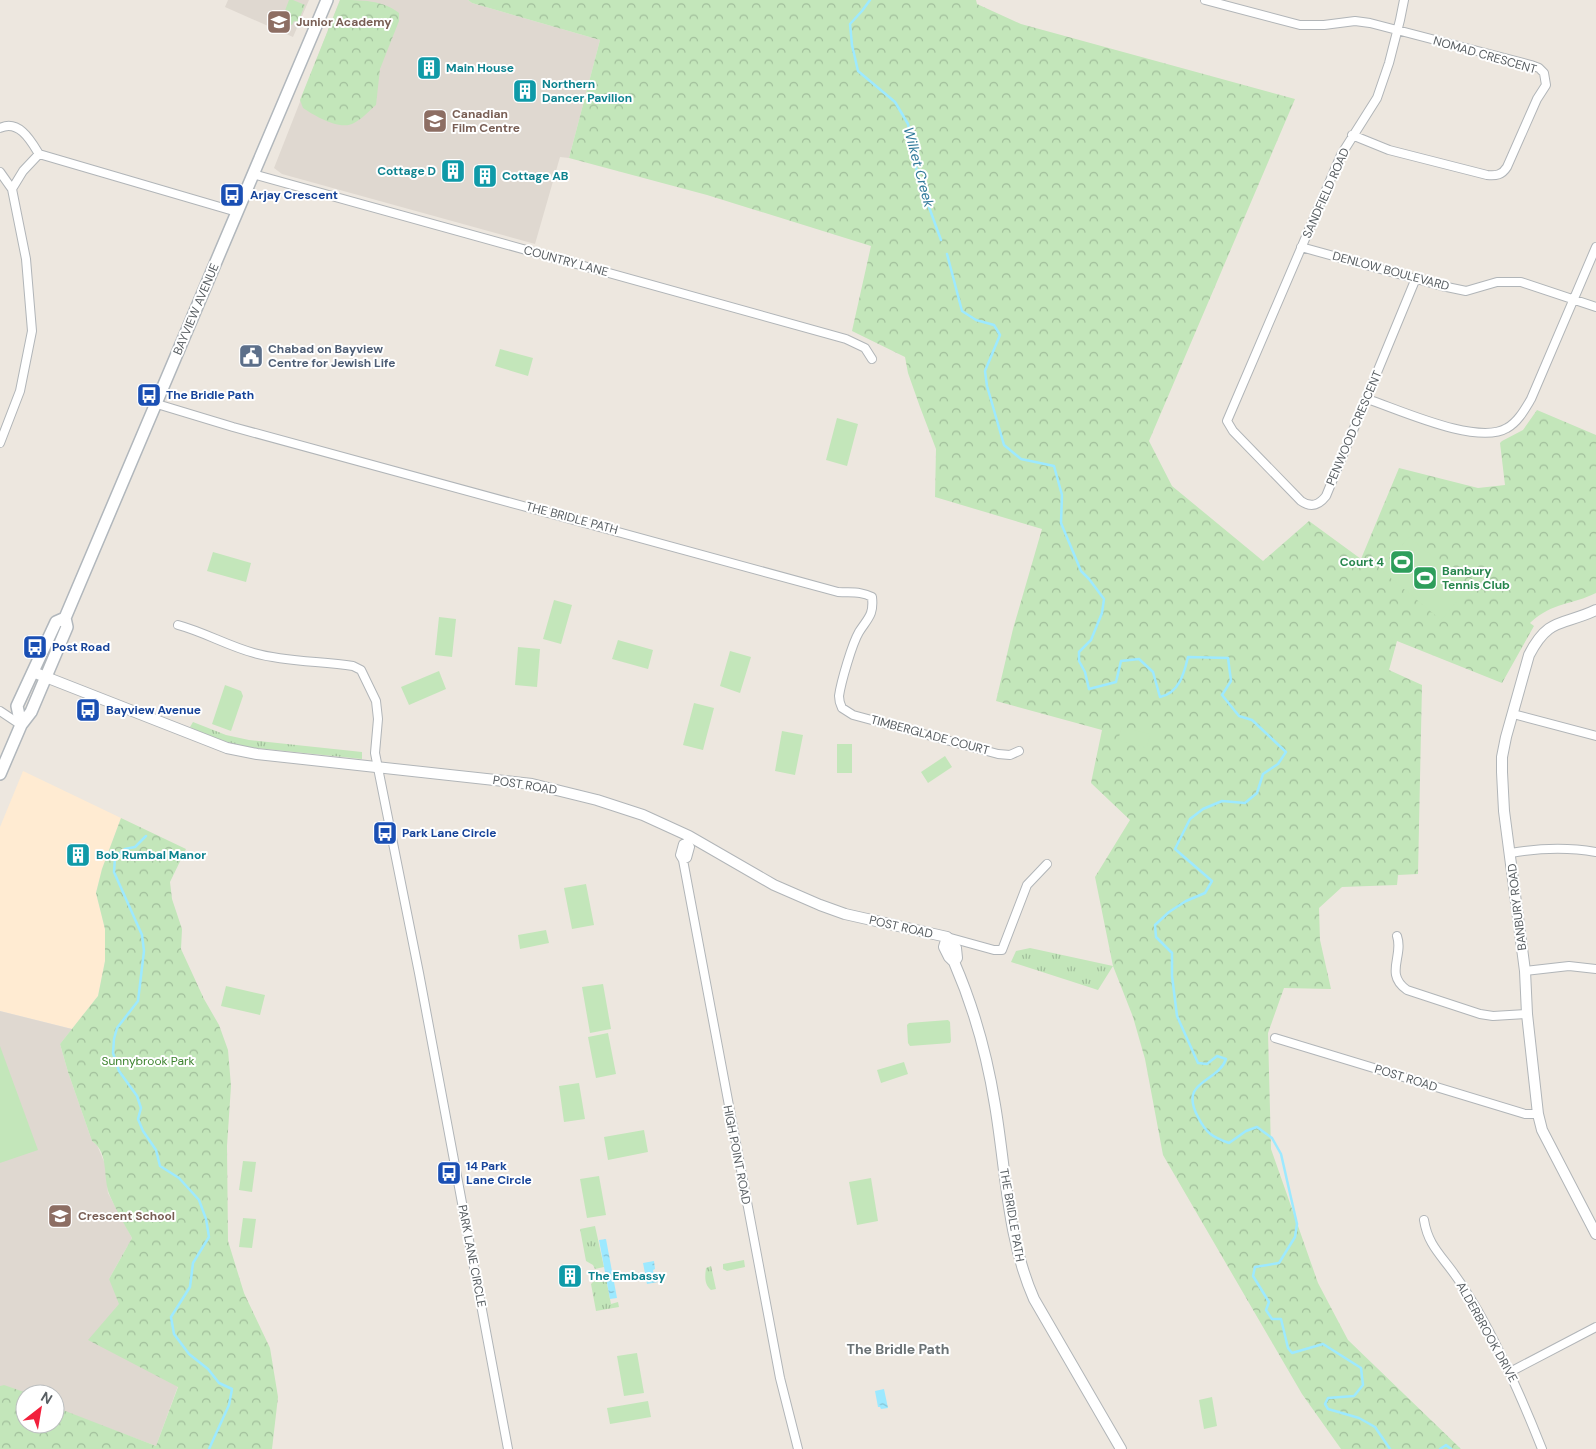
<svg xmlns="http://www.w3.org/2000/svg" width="1596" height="1449" font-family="'DM Sans',sans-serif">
  <defs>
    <pattern id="grass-tufts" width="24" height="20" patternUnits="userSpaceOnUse" patternTransform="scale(1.25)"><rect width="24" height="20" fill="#c3e6ba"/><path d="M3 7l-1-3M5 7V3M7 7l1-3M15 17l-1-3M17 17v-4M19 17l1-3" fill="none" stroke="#a1be9b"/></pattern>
    <pattern id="forest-crowns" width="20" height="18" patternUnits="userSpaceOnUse" patternTransform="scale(1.25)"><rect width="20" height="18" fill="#c3e6ba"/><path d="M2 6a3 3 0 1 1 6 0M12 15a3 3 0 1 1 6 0" fill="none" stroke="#a1be9b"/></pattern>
    <pattern id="water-ripples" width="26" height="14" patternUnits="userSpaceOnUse" patternTransform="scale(1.25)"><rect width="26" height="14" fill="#9de9ff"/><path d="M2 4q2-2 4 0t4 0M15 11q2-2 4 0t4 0" fill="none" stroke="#83c0d2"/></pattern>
  </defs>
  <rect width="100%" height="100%" fill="#ede7df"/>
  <path fill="#ffebd2" d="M23 771 121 818 102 869 96 893 105 929V961L98 996 72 1029 0 1011V827Z"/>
  <path fill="#dfd8d0" d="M228 0H309L293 37 225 7Z
    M340 0H468L472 3 600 40 569 158 560 157 535 244 282 174 274 168Z
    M0 1011 72 1029 60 1044 68 1072 92 1141 97 1145 105 1164 108 1193 132 1238 109 1279 178 1386 156 1446 60 1410 55 1407V1394H30L4 1386H0Z"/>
  <path fill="url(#grass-tufts)" d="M193 722 226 735 249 740 362 752V759L247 747 211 738 190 727Z
    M1030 948 1113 966 1098 990 1011 962 1016 951Z
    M595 1226 604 1267 595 1269 593 1265 586 1261 580 1229Z
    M711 1266 716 1289 711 1290C704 1284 705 1276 706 1268Z
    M605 1273 611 1304 618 1302 619 1307 596 1311 591 1284 595 1280 596 1274Z"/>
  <path fill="url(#forest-crowns)" d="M289 0H293L305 5 298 22 294 21 292 25 281 21Z
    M340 0C361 0 383 0 399 13V21L380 69 376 105C369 111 362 119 354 123 340 131 315 116 303 108L300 100Z
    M468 0H976L977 4 1021 24 1295 99 1149 441 1172 486 1263 561 1309 521 1361 559 1399 468 1478 488 1505 485 1500 443 1502 441 1523 430 1537 410 1596 435V593C1572 605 1553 602 1531 622L1530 623 1534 626 1502 683 1397 641 1389 670 1422 685 1418 874 1398 875 1397 885 1342 887 1319 908 1320 940 1331 989 1284 988 1268 1033 1271 1149 1318 1283 1348 1340 1461 1449H1341L1302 1394 1163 1155 1145 1059 1133 1017 1113 966 1095 877 1130 820 1091 783 1102 730 996 701 1013 629 1042 529 935 497 936 449 920 407 908 373 905 357 852 331 871 246 707 195 569 158 600 40 472 3Z
    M121 818 186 849 170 882 172 899 182 929 181 949 204 999 219 1025 228 1050 231 1086 227 1146 228 1241 244 1293 270 1348 278 1397 272 1449H0V1386L4 1385 30 1394H25V1424H55V1407L156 1446 178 1387 88 1340 119 1304 109 1279 132 1238C124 1224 116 1210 110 1196 102 1178 110 1154 92 1141L68 1072 60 1044 98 996 105 961V929L96 893 102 869Z"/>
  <path fill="#c3e6ba" d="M500 349 533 358 528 376 495 366Z
    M837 418 858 424 847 466 826 460Z
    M1409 537 1469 587 1441 620 1381 570Z
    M213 552 251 563 246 582 207 571Z
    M554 600 572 605 561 644 543 639Z
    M439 617 456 619 452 657 435 655Z
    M618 640 653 650 648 669 612 659Z
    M518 647 540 649 537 687 515 685Z
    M730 651 751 657 740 693 720 686Z
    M439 671 446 689 409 705 401 687Z
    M225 685 241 691 243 696 231 731 212 724Z
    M694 703 714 708 703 750 683 745Z
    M1122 727 1150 734 1147 748 1118 740Z
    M782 731 803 735 795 775 775 771Z
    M837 744H852V773H837Z
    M945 756 952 767 928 783 921 772Z
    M586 884 594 925 572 929 564 888Z
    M546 930 549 943 520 949 518 935Z
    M603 984 611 1029 590 1033 582 987Z
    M226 986 265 995 260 1015 221 1006Z
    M948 1020 950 1022 951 1041 950 1043 910 1046 908 1043 907 1025 909 1023Z
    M608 1033 616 1074 596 1078 588 1037Z
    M0 1046 38 1150 0 1163Z
    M904 1062 908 1074 881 1083 877 1070Z
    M579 1083 585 1119 564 1122 559 1086Z
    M644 1130 648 1152 608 1160 604 1137Z
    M243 1161 256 1162 252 1192 239 1190Z
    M599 1176 606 1215 587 1218 580 1179Z
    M871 1178 878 1221 857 1225 849 1182Z
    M243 1218 256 1219 252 1248 239 1247Z
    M744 1260 745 1267 727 1271 723 1269V1264Z
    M637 1353 644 1393 624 1396 617 1356Z
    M1212 1397 1217 1426 1204 1429 1199 1400Z
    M648 1401 651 1417 610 1424 607 1408Z"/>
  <path fill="url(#water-ripples)" d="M606 1239 617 1298 610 1299 599 1240Z
    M654 1261 655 1269 653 1270 654 1275 656 1274 658 1282 647 1284 643 1263Z
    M884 1389 888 1408 881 1409 880 1407H878L875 1391Z"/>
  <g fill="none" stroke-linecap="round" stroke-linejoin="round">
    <path stroke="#9de9ff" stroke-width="2.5" d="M870 0 862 11 850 24 852 45 858 71 895 102 908 124 918 177 941 240
      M947 254 962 311 976 320 994 325 1000 335 985 371 987 386 1004 445 1021 459 1054 466 1062 495 1061 523 1081 571 1089 579 1104 599 1102 613 1091 640 1079 652V661L1085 672 1089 689 1116 682 1121 661 1139 659 1153 672 1160 697C1179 693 1184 674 1188 657L1228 658 1231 681 1222 695 1239 716 1252 720 1286 752 1278 764 1263 774 1257 793 1245 803 1222 801 1203 809 1190 819 1175 849 1212 881 1205 893 1186 901 1169 912 1155 925 1156 937 1172 953V976L1177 1016 1198 1063 1207 1064 1217 1056 1226 1059C1218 1083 1178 1080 1198 1117 1206 1133 1212 1137 1229 1143L1246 1131 1257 1127 1272 1138 1281 1154 1297 1224 1295 1237 1279 1263 1255 1267 1253 1276 1269 1302 1266 1310 1272 1319H1281L1288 1348 1292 1353 1323 1344 1361 1368 1363 1385 1354 1396 1328 1398 1325 1404 1328 1409 1359 1418 1375 1427 1390 1449
      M146 836 135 847 125 849 115 857 114 872 142 935 144 951 138 1001 117 1028 114 1039 113 1053 119 1071 137 1096 141 1108 138 1119 143 1131 156 1150 160 1166 179 1178 199 1200 206 1219 209 1237 193 1263 190 1287 171 1317 174 1334 189 1354 208 1369 219 1383 232 1389 229 1405 209 1449
      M1440 1449 1446 1445 1451 1449"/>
    <defs>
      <path id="minor" d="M1205 0 1300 25H1324L1355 21 1370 23 1531 65 1539 68 1544 73 1546 85 1537 99 1507 167C1502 175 1496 176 1487 175L1389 150 1352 135
        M1404 0 1400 20 1389 63 1377 98 1341 155 1227 421 1233 431 1301 501C1311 508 1319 505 1326 496L1416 278
        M0 128C19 119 31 141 39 154L237 212
        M0 172 12 189
        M253 174 846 339 865 348 872 359
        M1301 247 1442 286 1466 291 1497 282H1521L1596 307
        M1367 399C1398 409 1477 446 1507 428 1518 422 1525 409 1531 399L1596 247
        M157 404 233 427 838 592C851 593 861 591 872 597 874 615 868 618 859 632 852 644 841 682 839 696 839 700 840 704 842 708L853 715 998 754 1010 755 1019 751
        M0 443 20 391 32 331 26 259 12 189 23 171 39 154
        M178 625C204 632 228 646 254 653 286 662 320 661 353 666L361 670 376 701 378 719 375 753 419 973 508 1449
        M0 711 21 725
        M1513 714 1596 736
        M689 836 687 842 683 844 680 855 683 860 780 1378 798 1449
        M1511 853C1539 848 1568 847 1596 852
        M683 860 687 858 690 847 687 842
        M1397 936C1404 956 1384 974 1407 990L1480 1014 1493 1016 1527 1014
        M947 937 994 950H1002L1027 885 1047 864
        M1525 971 1569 966 1596 969
        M1275 1038 1525 1114H1538
        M1424 1220C1428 1245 1441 1255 1455 1275 1463 1286 1471 1299 1478 1311 1503 1355 1523 1401 1542 1449
        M1510 1372 1596 1327"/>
      <path id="tertiary" d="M1596 610C1563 626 1549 616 1529 655L1506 737 1502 757V772L1504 811 1525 971 1527 1014 1538 1114 1542 1130 1596 1234
        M33 672 227 748 257 754 532 784 597 800 643 815 689 836 774 885 820 905 845 914 947 937
        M947 937 944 947 949 957 954 962C974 1008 987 1055 995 1105 1006 1170 1007 1238 1034 1299L1121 1449
        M947 937 956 948 957 958 954 962"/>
      <path id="secondary" d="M21 725 17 706 56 622 65 618
        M0 774 21 725 31 712 67 627 65 618 327 0"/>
    </defs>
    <use href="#minor" stroke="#b1b5b8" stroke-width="10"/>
    <use href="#tertiary" stroke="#b1b5b8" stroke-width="12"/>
    <use href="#secondary" stroke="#b1b7bc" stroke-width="14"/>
    <use href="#minor" stroke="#fff" stroke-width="8"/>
    <use href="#tertiary" stroke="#fff" stroke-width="10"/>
    <use href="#secondary" stroke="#fff" stroke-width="11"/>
  </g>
  <defs>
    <symbol id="school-square" viewBox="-11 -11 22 22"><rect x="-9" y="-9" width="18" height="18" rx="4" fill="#8d6e63" stroke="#fff"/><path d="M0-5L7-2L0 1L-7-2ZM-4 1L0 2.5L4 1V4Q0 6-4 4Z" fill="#fff"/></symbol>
    <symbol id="building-square" viewBox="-11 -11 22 22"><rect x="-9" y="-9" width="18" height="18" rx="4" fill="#0f9aa8" stroke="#fff"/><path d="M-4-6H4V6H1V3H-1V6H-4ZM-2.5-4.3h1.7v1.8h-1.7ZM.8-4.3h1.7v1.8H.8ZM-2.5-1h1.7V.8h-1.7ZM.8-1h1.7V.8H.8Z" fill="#fff"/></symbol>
    <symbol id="university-square" viewBox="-11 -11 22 22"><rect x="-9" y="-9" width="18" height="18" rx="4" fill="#8d6e63" stroke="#fff"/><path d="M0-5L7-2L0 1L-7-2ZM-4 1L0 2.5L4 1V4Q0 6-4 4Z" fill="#fff"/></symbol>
    <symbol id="bus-square" viewBox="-11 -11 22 22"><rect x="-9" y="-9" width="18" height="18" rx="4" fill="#1a4fb4" stroke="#fff"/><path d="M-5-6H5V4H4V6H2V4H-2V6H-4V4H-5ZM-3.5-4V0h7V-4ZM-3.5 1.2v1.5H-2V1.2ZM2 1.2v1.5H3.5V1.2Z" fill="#fff"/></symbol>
    <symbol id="civic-square" viewBox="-11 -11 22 22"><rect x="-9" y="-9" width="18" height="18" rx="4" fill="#5c6f8a" stroke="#fff"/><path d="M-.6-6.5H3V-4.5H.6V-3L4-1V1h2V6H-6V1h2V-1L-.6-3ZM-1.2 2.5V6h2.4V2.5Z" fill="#fff"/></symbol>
    <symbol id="stadium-square" viewBox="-11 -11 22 22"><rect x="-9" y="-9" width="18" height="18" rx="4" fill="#2e9e5b" stroke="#fff"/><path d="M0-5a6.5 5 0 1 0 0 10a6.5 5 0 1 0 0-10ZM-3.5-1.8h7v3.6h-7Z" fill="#fff"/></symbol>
  </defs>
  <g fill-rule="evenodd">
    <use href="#school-square" x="265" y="8" width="28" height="28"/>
    <use href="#building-square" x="415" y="54" width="28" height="28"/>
    <use href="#building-square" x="511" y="77" width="28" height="28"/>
    <use href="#university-square" x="421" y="107" width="28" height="28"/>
    <use href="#building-square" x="439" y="157" width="28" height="28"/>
    <use href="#building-square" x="471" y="162" width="28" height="28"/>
    <use href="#bus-square" x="218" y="181" width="28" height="28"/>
    <use href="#civic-square" x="237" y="342" width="28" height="28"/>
    <use href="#bus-square" x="135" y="381" width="28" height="28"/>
    <use href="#stadium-square" x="1388" y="548" width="28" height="28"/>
    <use href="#stadium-square" x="1411" y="564" width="28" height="28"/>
    <use href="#bus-square" x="21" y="633" width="28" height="28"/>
    <use href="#bus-square" x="74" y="696" width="28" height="28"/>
    <use href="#bus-square" x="371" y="819" width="28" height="28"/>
    <use href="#building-square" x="64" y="841" width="28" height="28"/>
    <use href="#bus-square" x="435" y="1159" width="28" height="28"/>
    <use href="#school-square" x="46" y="1202" width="28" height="28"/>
    <use href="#building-square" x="556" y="1262" width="28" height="28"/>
  </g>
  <g text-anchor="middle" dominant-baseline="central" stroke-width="4" stroke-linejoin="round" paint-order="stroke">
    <g font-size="12" font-weight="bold" fill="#785e54" stroke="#fff" text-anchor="start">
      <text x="296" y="22">Junior Academy</text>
      <text x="452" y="114">Canadian<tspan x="452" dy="14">Film Centre</tspan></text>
      <text x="78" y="1216">Crescent School</text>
    </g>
    <g font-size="12" fill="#585e62" stroke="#fff">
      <text transform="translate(1485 55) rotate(16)">NOMAD CRESCENT</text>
      <text transform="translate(1326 193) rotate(-66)">SANDFIELD ROAD</text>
      <text transform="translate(566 261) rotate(15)">COUNTRY LANE</text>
      <text transform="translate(1391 271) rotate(15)">DENLOW BOULEVARD</text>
      <text transform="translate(196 309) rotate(-67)">BAYVIEW AVENUE</text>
      <text transform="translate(1354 428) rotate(-67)">PENWOOD CRESCENT</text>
      <text transform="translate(572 518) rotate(15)">THE BRIDLE PATH</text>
      <text transform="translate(930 735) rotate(15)">TIMBERGLADE COURT</text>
      <text transform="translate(525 785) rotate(9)">POST ROAD</text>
      <text transform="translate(1517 907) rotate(-97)">BANBURY ROAD</text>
      <text transform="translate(901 927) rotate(13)">POST ROAD</text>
      <text transform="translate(1406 1078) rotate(17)">POST ROAD</text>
      <text transform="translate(737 1155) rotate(79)">HIGH POINT ROAD</text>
      <text transform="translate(1012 1215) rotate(80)">THE BRIDLE PATH</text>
      <text transform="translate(472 1256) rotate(79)">PARK LANE CIRCLE</text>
      <text transform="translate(1487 1332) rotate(61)">ALDERBROOK DRIVE</text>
    </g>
    <g font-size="12" font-weight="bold" fill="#0d838f" stroke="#fff" text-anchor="start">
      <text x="446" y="68">Main House</text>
      <text x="542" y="84">Northern<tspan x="542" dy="14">Dancer Pavilion</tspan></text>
      <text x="436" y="171" text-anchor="end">Cottage D</text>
      <text x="502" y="176">Cottage AB</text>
      <text x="96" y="855">Bob Rumbal Manor</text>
      <text x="588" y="1276">The Embassy</text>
    </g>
    <g font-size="12" font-weight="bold" fill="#164399" stroke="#fff" text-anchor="start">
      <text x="250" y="195">Arjay Crescent</text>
      <text x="166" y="395">The Bridle Path</text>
      <text x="52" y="647">Post Road</text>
      <text x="106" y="710">Bayview Avenue</text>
      <text x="402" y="833">Park Lane Circle</text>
      <text x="466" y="1166">14 Park<tspan x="466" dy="14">Lane Circle</tspan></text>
    </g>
    <g font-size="12" font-weight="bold" fill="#4e5e75" stroke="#fff" text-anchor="start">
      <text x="268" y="349">Chabad on Bayview<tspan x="268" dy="14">Centre for Jewish Life</tspan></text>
    </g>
    <g font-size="12" font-weight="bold" fill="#27864d" stroke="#fff" text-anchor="end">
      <text x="1384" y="562">Court 4</text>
      <text x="1442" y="571" text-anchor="start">Banbury<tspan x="1442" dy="14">Tennis Club</tspan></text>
    </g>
    <g font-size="12" fill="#3d832e" stroke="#fff">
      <text x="148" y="1061">Sunnybrook Park</text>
    </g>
    <g font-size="14" font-style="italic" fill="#307a9a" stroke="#fff">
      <text transform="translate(919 167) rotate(75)">Wilket Creek</text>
    </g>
    <g font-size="14" font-weight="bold" fill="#697174" stroke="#fff">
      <text x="898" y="1349">The Bridle Path</text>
    </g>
  </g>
  <g transform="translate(40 1409) rotate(31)"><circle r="24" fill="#ffffff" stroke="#bcbfc0"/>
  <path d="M0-4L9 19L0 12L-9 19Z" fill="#f2203c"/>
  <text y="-8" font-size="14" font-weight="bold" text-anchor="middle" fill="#585e62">N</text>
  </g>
</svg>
